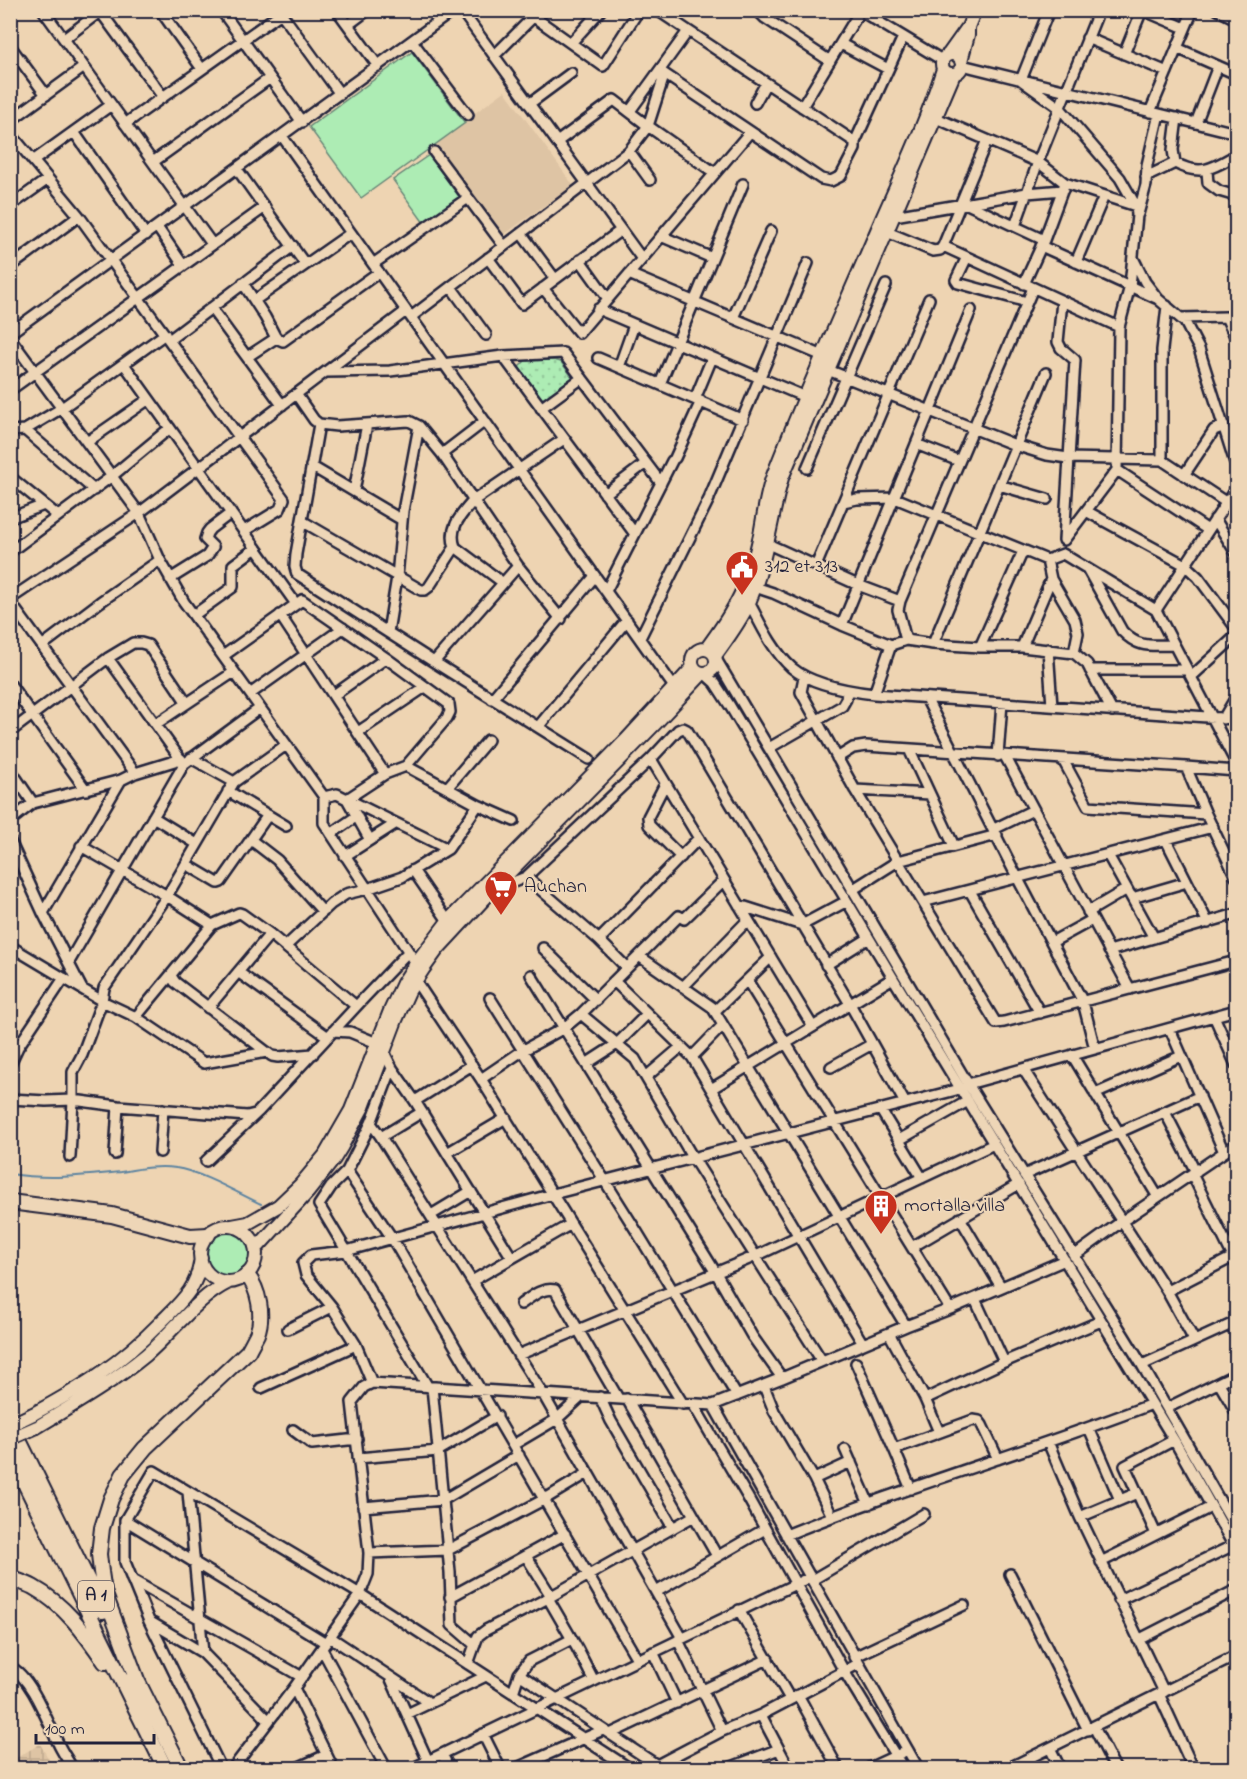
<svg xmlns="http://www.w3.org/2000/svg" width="1247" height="1779" font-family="'Indie Flower',sans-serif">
  <defs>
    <pattern id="industrial-grid" width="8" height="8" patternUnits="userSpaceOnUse" patternTransform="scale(1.5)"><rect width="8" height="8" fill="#dec4a4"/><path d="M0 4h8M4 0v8" fill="none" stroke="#bea88e"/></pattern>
    <pattern id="park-dots" width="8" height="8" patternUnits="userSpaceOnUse" patternTransform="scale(1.5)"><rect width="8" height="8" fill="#adecb4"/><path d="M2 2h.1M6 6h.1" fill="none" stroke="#95ca9c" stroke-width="1.8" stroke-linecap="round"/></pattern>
  </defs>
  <rect width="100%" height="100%" fill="#eed4b2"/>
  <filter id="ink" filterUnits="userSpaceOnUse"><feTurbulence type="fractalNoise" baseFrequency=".0167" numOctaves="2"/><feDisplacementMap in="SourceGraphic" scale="12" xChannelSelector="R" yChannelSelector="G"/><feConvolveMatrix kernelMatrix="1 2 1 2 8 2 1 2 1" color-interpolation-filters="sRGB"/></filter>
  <g filter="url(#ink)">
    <path fill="#dec4a4" d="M505 91 573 185 502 236 434 143Z"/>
    <path fill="url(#industrial-grid)" d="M40 1744 54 1768H11V1761Z"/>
    <path fill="#adecb4" stroke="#688778" stroke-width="1.5" d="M412 52 465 123 361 198 309 127Z
      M429 155 460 198 424 223 393 180Z
      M206 1254a23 23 0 1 1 46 0a23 23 0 1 1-46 0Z"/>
    <path fill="url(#park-dots)" stroke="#688778" stroke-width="1.5" d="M554 360 561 362 573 378 545 400H543L519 367 525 361Z"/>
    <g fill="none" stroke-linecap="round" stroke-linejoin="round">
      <path stroke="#5d84a1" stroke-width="2" d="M10 1174C48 1180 83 1176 121 1172 138 1169 158 1165 176 1168 199 1171 238 1193 261 1204"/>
      <defs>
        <path id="minor" d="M43 10 212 244
          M160 10 202 69
          M221 10 302 122
          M279 10 340 94
          M337 10 378 66
          M461 10 642 259
          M657 10 855 142
          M757 10 765 18 830 61
          M859 10 942 60
          M1049 10 1021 80 1060 108 1120 178 1136 206 1137 215 1130 286 1119 327 1117 470 1064 540
          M1143 10 1185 28
          M1218 10 1236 19
          M100 11 163 97
          M534 17 603 66 639 10
          M348 25 368 10
          M1087 38 1167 72
          M64 39 102 10
          M412 41 468 115
          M571 43 601 10
          M841 44 888 69
          M10 46 46 95
          M1177 48 1236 74
          M1124 54 1142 10
          M494 56 540 10
          M962 65 1236 133
          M660 71 821 179 831 181 841 176 855 149V142L903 37
          M755 103 766 83
          M529 104 571 73
          M802 107 860 11
          M630 111 688 31
          M1150 112 1193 10
          M936 118 1038 162 1065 183 1136 206
          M1177 118 1173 150 1175 163C1201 177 1213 168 1236 155
          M10 121 84 67
          M1196 123 1218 66
          M125 124 281 13
          M74 132 146 235
          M10 133 79 216 284 499 280 509 244 531
          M282 136 674 687
          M557 142 614 100 648 126 715 173
          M629 151 650 180
          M434 152 504 246
          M33 161 111 105
          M153 162 270 78
          M237 169 305 264
          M1207 171 1208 183 1219 191 1236 196
          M1146 177 1175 163
          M965 203 1044 240
          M10 206 48 179
          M1138 214 1146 185 1147 165 1159 114
          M894 216 1027 193 1063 190
          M1015 226 1038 162 1099 10
          M157 227 183 265
          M887 232 933 251 940 250 943 246 987 140
          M521 233 555 279
          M661 236 712 258
          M943 246 1119 327
          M1041 246 1156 298
          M967 257 956 280 958 283 1027 302
          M488 258 522 304 621 230
          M580 260 608 299
          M1134 260 1145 282 1158 299 1185 322 1199 349 1236 466
          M1076 262 1104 196
          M373 264 468 198
          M10 267 79 216
          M629 274 823 356
          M243 283 265 317 276 338 283 341 379 272
          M1024 284 1044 240 1064 186
          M451 287 486 335
          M543 288 579 333 750 132
          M255 300 351 233
          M1062 301 1058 342 1061 348 1075 360 1064 540
          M211 308 282 405
          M598 309 805 397
          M411 317 629 151 648 126 664 76
          M733 318 771 231
          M1181 318 1226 317 1236 338
          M10 333 454 10
          M10 338 139 513 160 560 184 602 324 797V823L416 963
          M169 340 293 246
          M503 356 635 534
          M247 357 276 338
          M598 358 743 420
          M124 364 296 604
          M619 367 634 325
          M828 370 1015 445 1047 455 1068 458 1162 460 1236 509
          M326 372 390 371 503 356 563 353 661 483
          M660 384 743 184
          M10 390 265 207
          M296 394 314 420 319 424 337 426 409 421 419 426 442 454 518 566 561 619
          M695 399 712 358
          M541 408 582 378
          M319 424 296 554 295 567 297 574 434 662 589 759
          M25 430 94 490
          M10 431 25 430 62 408 165 334
          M87 442 149 399
          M916 444 959 461
          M442 454 485 421
          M675 458 701 401
          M1162 460V350L1167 306
          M311 466 402 520
          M807 468 886 285
          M1117 470 1208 530
          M1184 475 1214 430 1224 426
          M10 477 58 516
          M999 485 1047 499
          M354 491 367 424
          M605 494 646 463
          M710 496 808 263
          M843 502 857 499 895 498 1047 560 1063 554
          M1086 511 1185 565 1198 577 1236 628
          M10 518 44 505
          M1215 519 1236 553
          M302 521 421 590H425L429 587 455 547
          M768 544 858 585 900 601 898 610 906 640
          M10 552 112 476 170 428
          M1063 554 1156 610 1236 763
          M1047 560 1051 579 1075 620 1078 633 1074 653
          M816 566 929 299
          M1088 570 1122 631C1139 649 1151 645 1174 645
          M170 579 207 556 213 547 205 539 207 533 210 529 231 513
          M502 582 455 547C448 528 461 515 473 501L564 439
          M755 587 773 593 842 625 891 645 906 640 933 644 980 647H1022L1074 653 1087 664 1112 711
          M606 591 672 461
          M10 599 139 513 406 311
          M900 601 1033 288
          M10 602 135 773
          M749 602C761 625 772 650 792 668 812 685 849 691 874 694L1236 719
          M1156 610 1236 488
          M194 615 233 587V565L256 548
          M280 615 385 774
          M842 625 971 310
          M388 632 397 577 403 511 419 426
          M640 638 709 499
          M933 644 1046 373
          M43 645 100 602 160 560
          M980 647 1023 551
          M1022 647 1051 579
          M1048 649 1052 706
          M223 656 302 600 386 658 449 704 450 712 447 718 406 766 385 774 347 799 337 794 324 797
          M108 658 184 764
          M716 659 968 1084 1142 1365 1236 1529
          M434 662 518 566
          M1090 670H1187
          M705 674 715 683 730 706 893 978 1174 1440 1236 1550
          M804 677 801 692 855 790 996 1023 1004 1022 1236 961
          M1191 677 1236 636
          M10 684 86 790
          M250 694 343 628
          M874 694 891 645
          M334 695 386 658
          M926 698 1018 879 1083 1002 1095 1049
          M492 699 595 576
          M1223 719 1236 697
          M156 724 234 672
          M538 727 627 620
          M10 732 108 658 133 643H141L148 645 187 703
          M358 732 425 687
          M769 748 842 706 846 699 847 691
          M909 749 954 846
          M998 756 1002 703
          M1005 756 1130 989
          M191 758 234 782
          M837 758 853 748 866 746 1186 767 1236 771
          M651 759 813 1027
          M1063 760 1088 806 1206 814
          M406 766 478 805 514 821
          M1186 767 1206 814 1236 877
          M10 769 33 803
          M665 784 648 817 649 825 681 857
          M447 788 488 740
          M855 790 930 794
          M228 791 286 826
          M347 799 448 849 478 805
          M347 799 370 840
          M153 817 197 844
          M10 821 33 803 121 780
          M994 829 1033 810
          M331 834 357 816
          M251 840 277 860 323 912
          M1166 840 1208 923
          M10 841 43 913 82 989
          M81 846 167 896 212 925 239 913 242 914 270 934 356 1006
          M1108 855 1154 938
          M345 856 395 824
          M186 864 218 883 221 882 268 815
          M413 870 448 921
          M501 881 506 885 526 877
          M852 890 898 861 997 835
          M970 891 1040 1013
          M1132 898 1187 882
          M923 902 1213 827
          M739 905 802 925 847 901
          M1088 912 1127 889
          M43 913 121 780 135 773 181 759
          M599 940 699 838
          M1052 942 1092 920
          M10 946 102 1001 136 1017 212 925
          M285 947 331 904 346 894 367 889 402 877 448 849
          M543 948 596 1000
          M1109 951 1236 914
          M639 956 712 1007 906 1326
          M69 962 184 764 260 708
          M826 965 869 938
          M627 968 599 940 526 877 651 759 678 730 683 728 687 730 850 1004 905 1103
          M238 972 328 1037
          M531 975 716 1273 752 1336 782 1378
          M171 976 175 982 272 1056 278 1057 313 1054
          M415 980 481 1079 683 1404
          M747 980 950 1309
          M614 981 692 1057 863 1344
          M683 987 748 920
          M490 998 637 1232 737 1396
          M208 1008 270 934
          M715 1011 771 957
          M581 1014 635 1059 693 1158 822 1361
          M1214 1016 1236 1065
          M136 1017 204 1063 267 1052
          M1170 1029 1224 1152
          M333 1031 350 1032 377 1043
          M384 1052 392 1068 415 1101 512 1258
          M1072 1055 1158 1197
          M692 1057 723 1025
          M10 1064 18 1047 64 978
          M586 1064 617 1044 647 1014
          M831 1067 872 1044
          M392 1068 371 1123 347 1171 331 1187 319 1205 428 1387
          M1023 1069 1167 1291 1194 1340
          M646 1077 681 1047
          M481 1079 522 1051 564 1028 581 1014 679 916 684 919 724 880
          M968 1084 1236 1010
          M711 1089 893 978
          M1095 1094 1181 1056
          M10 1099 46 1101 73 1100V1072L82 1055 102 1001 104 988 167 896 234 782 286 745
          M415 1101 472 1065
          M880 1109 922 1178
          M1165 1112 1196 1172
          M371 1123 381 1137 543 1394 682 1638
          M381 1137 422 1112
          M899 1140 968 1101
          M160 1152 163 1109
          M447 1153 506 1118
          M115 1154 118 1106
          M70 1157 73 1100 118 1106 247 1116 255 1114
          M206 1161 259 1111 364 998 408 952
          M347 1171 392 1238 637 1659
          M1192 1174 1236 1263
          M1024 1175 1200 1096
          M431 1215 471 1191
          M960 1218 1001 1287
          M912 1247 1019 1184
          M1074 1256 1121 1222 1236 1144
          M472 1281 571 1224
          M1167 1291 1233 1257
          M975 1299 1004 1362
          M521 1304C531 1297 542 1287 555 1290L618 1398
          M288 1329 332 1307
          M889 1333 925 1399 1004 1362 1101 1321
          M518 1355 756 1256 994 1144
          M856 1363 894 1449 911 1489
          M1142 1365 1236 1322
          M372 1383 356 1345 332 1307 306 1275 303 1263 311 1255 346 1251 553 1194 960 1089
          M1219 1383 1236 1412
          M764 1386 774 1411 814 1479 851 1462
          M432 1387 450 1572 452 1625 475 1645
          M261 1388 356 1345
          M600 1397 611 1421 673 1528
          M627 1399 717 1556
          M925 1399 939 1432
          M693 1404 747 1496 844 1671 903 1768
          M713 1405 918 1768
          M1167 1408 1236 1374
          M1089 1428 1120 1500
          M293 1430 312 1444 357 1439
          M1048 1442 1080 1517 1164 1692
          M513 1445 557 1419 582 1396
          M845 1449 869 1504
          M894 1449 973 1420 979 1421 982 1425 998 1459
          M358 1458 438 1451 497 1416
          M814 1479 832 1516
          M188 1492 203 1653
          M363 1507 443 1500 519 1455
          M1080 1517 1137 1493
          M125 1520 326 1643
          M1156 1534 1125 1466 1174 1440
          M786 1535C906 1486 1031 1451 1152 1404
          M369 1553 448 1550 545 1499 588 1473
          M526 1556 551 1596
          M1101 1562 1211 1507
          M1010 1574 1088 1730
          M132 1580 302 1677
          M812 1580 924 1514
          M656 1592 765 1529
          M450 1597 565 1534
          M548 1598 577 1648 594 1681
          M1119 1600 1234 1545
          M739 1610 790 1699
          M149 1621 203 1653 269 1721
          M330 1637 430 1703
          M678 1640 722 1731
          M1138 1640 1236 1590
          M322 1649 386 1768
          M653 1652 677 1703
          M854 1657 964 1605
          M468 1664 478 1636 486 1630 548 1598 694 1516
          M10 1667C31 1676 48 1723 58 1743 62 1752 68 1760 72 1768
          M519 1674 660 1767
          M390 1677 428 1761
          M294 1688 333 1768
          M513 1693 519 1674 529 1661 572 1639
          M1159 1694 1193 1768
          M798 1695 838 1768
          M407 1714 486 1676
          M761 1715 789 1768
          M1094 1727 1115 1768
          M483 1734 500 1768
          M610 1734 768 1659
          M1050 1748 1060 1768
          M442 1754 449 1768
          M657 1765 722 1731 761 1715 858 1664
          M221 1768 149 1621 125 1562V1520L154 1471 360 1594 629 1768
          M233 1768 294 1688 360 1594 368 1574 369 1553 352 1402 364 1387 372 1383 713 1405 782 1378 906 1326 950 1309 1065 1260
          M297 1768 326 1755
          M413 1768 810 1577
          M517 1768 603 1730
          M729 1768 779 1749
          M869 1768 908 1750
          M1009 1768 1236 1656"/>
        <path id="major" d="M942 64a10 10 0 1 1 20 0a10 10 0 1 1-20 0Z
          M948 55 968 27 975 10
          M961 61 968 35V28
          M692 661a12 12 0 1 1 24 0a12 12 0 1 1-24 0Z
          M706 649C735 610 750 583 760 535 764 514 766 493 774 473 807 388 845 305 881 221 903 171 926 122 943 69
          M715 656C726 641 737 626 746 609 766 567 770 521 782 478L954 74
          M232 1226 248 1223 278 1206 300 1185 325 1155 351 1110 390 1011 403 983 416 963 448 921 626 740 693 667
          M200 1254a28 28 0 1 1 56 0a28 28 0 1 1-56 0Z
          M256 1249 308 1192 334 1159 342 1146 363 1107 396 1020 409 991 424 968 437 950 501 881 656 723 702 674
          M33 1414C84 1386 120 1364 161 1322 182 1301 198 1288 201 1257
          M37 1427C75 1404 112 1383 146 1355 174 1331 196 1298 229 1282"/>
        <path id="highway" d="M10 1202 112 1215 190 1236 208 1235
          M12 1426 103 1611
          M10 1453 165 1768
          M10 1578C18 1581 26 1583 33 1587 64 1604 86 1634 105 1662
          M134 1674 181 1768
          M137 1680 104 1592 101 1572 99 1554 102 1528 111 1499 123 1475 145 1448 248 1351C251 1345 254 1340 257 1334 264 1316 259 1289 247 1275"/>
      </defs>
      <use href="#minor" stroke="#22223b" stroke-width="14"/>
      <use href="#major" stroke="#22223b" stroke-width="16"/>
      <use href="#highway" stroke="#22223b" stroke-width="18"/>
      <use href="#minor" stroke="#eed6b7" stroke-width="9"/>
      <use href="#major" stroke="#eed6b7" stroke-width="12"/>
      <use href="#highway" stroke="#eed6b7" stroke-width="14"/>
      <defs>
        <path id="major-bridge" d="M10 1425 33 1414
          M10 1439 37 1427"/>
      </defs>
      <use href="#major-bridge" stroke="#22223b" stroke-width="16" stroke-linecap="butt"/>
      <use href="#major-bridge" stroke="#eed6b7" stroke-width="12"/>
    </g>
  </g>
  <defs>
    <symbol id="civic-pin" viewBox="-11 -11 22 30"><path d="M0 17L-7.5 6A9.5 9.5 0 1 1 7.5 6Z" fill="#c8321e" stroke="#eed6b7"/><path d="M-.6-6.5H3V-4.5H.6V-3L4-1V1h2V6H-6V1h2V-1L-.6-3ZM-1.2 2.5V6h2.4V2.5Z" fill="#fff"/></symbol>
    <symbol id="supermarket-pin" viewBox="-11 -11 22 30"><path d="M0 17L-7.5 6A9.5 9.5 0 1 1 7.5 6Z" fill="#c8321e" stroke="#eed6b7"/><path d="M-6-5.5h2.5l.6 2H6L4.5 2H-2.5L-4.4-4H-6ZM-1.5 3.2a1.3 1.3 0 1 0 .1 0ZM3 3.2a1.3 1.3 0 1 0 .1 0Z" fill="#fff"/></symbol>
    <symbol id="building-pin" viewBox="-11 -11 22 30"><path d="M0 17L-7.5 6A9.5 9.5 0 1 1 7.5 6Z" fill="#c8321e" stroke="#eed6b7"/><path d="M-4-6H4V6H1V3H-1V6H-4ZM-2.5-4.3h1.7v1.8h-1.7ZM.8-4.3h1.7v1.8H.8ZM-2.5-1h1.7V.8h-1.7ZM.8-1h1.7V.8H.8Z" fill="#fff"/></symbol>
  </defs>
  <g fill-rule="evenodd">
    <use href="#civic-pin" x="723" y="548" width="38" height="52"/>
    <use href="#supermarket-pin" x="482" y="868" width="38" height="52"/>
    <use href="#building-pin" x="862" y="1187" width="38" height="52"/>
  </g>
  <g text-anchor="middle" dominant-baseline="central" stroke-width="4.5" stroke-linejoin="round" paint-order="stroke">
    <rect fill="#eed6b7" stroke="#5f5860" stroke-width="1.5" x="78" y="1581" width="36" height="30" rx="4.5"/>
    <g font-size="18" font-weight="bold" fill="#22223b">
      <text x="96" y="1596">A 1</text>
    </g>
    <g font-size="20" fill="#22223b" stroke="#eed6b7" text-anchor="start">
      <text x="765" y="567">312 et 313</text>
      <text x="524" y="887">Auchan</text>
      <text x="904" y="1206">mortalla villa</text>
    </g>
  </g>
  <rect width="1247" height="1779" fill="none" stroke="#eed6b7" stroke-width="36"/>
  <rect x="18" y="18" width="1211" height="1743" fill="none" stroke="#22223b" stroke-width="2" filter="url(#ink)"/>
  <path d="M36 1734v9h118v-9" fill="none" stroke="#22223b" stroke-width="3"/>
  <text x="45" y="1734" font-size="18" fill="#22223b" stroke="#eed6b7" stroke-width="4.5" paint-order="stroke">100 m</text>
</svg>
